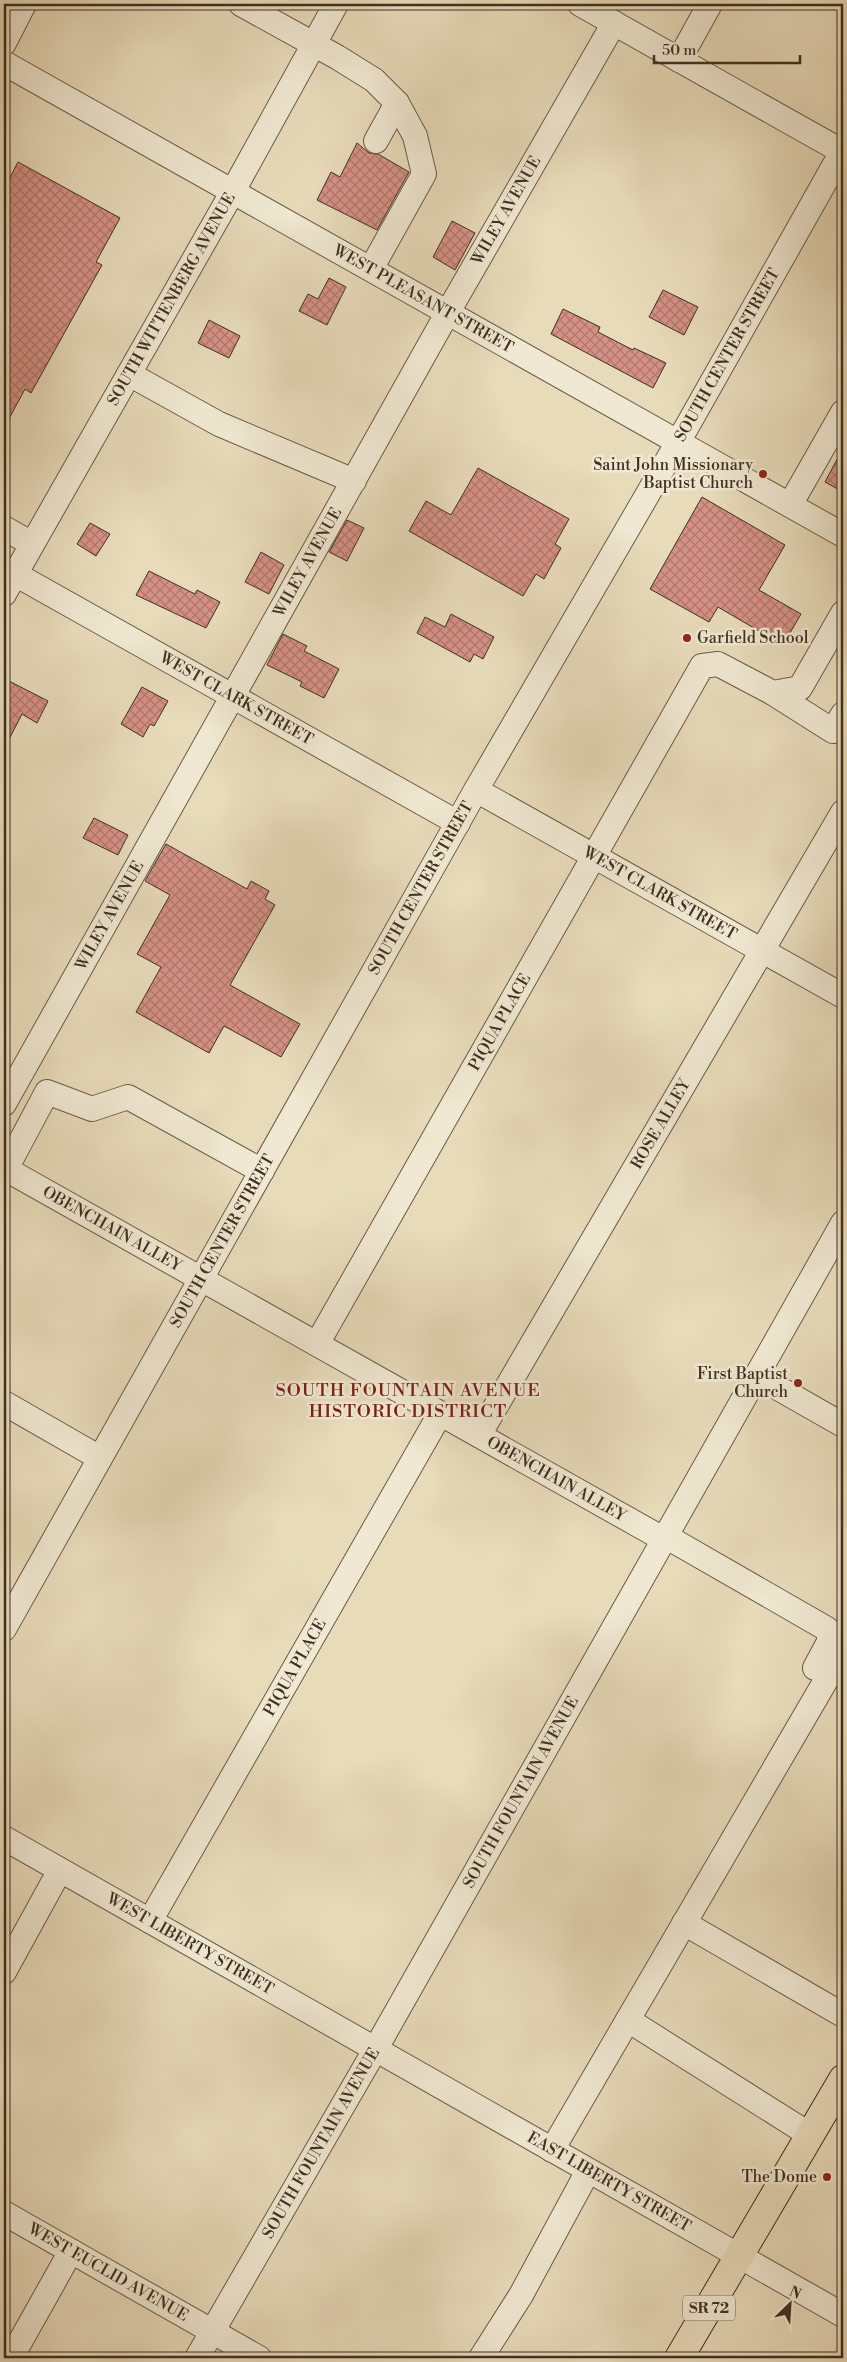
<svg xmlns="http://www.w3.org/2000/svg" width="847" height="2362" font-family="'Libre Bodoni',serif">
  <defs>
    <pattern id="building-cross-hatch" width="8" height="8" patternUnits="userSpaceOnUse" patternTransform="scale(1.25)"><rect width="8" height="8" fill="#d69186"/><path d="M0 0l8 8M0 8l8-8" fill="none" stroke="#af776d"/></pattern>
  </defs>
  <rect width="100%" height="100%" fill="#e8dbba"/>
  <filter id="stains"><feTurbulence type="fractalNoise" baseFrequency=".004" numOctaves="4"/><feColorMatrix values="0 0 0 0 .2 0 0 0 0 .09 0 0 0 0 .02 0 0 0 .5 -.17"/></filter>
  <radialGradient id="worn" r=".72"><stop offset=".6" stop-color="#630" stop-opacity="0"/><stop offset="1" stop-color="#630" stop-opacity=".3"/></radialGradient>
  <path fill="url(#building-cross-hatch)" stroke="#3f3021" d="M357 143 369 153 378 154 409 172 377 230 317 200 331 172 340 177Z
    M18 162 120 218 96 262 102 265 31 393 25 389 4 428V189Z
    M452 221 475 233 455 270 433 257Z
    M329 278 346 287 327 325 299 311 308 294 318 299Z
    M663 290 698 307 684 335 649 317Z
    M563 309 600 327 598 332 633 350 634 348 666 363 653 388 551 334Z
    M209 320 240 336 229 358 198 343Z
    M843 448V492L825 482Z
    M478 468 569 519 555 544 561 548 544 579 536 574 523 596 409 531 426 501 451 515Z
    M702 497 785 545 759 590 801 614 783 645 718 607 709 622 650 589Z
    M347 520 364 528 347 561 329 552Z
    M90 523 110 534 96 556 77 544Z
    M261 552 284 565 269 594 245 582Z
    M149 571 195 594 197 590 220 602 206 628 136 595Z
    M451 614 494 637 483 659 474 654 470 662 417 633 425 617 445 627Z
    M283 634 307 646 304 651 339 669 324 698 300 686 302 682 267 665Z
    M9 681 48 701 37 723 22 714 4 749V689Z
    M142 687 168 701 154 726 150 724 143 737 121 724Z
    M94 818 128 835 118 855 83 838Z
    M166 844 247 889 251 881 269 891 265 899 275 905 230 985 300 1024 281 1057 224 1026 209 1053 136 1012 161 967 137 954 170 895 145 881Z"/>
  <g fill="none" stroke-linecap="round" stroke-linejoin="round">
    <defs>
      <g id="minor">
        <path d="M241 4 337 57 374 80 397 103 415 136 424 174 371 269"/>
        <path d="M580 4 843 152"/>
        <path d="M4 43 24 4"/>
        <path d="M679 60 710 4"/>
        <path id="s1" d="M4 63 843 535"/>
        <path d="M376 141 397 103"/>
        <path d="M129 374 219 424 354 481"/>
        <path d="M790 505 843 412"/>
        <path d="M4 528 32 544"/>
        <path id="s2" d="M15 574 458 823"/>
        <path id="s3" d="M4 594 233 191 336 4"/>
        <path d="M773 693 833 731 843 714"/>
        <path id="s4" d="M476 790 843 996"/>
        <path id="s5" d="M4 1104 448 312 614 23"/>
        <path id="s6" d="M4 1168 665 1540"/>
        <path d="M6 1169 47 1092 92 1109 128 1097 262 1171"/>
        <path id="s7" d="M317 1344 702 666 718 664 773 693 800 688 843 613"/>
        <path d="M757 1376 843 1425"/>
        <path d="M4 1403 100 1458"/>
        <path id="s8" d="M479 1435 843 812"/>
        <path d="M667 1537 827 1629 830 1640 815 1668"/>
        <path id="s9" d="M4 1629 476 790 689 423 843 150"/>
        <path id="s10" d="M4 1838 843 2315"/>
        <path id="s11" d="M150 1921 440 1414"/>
        <path d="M684 1923 843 2015"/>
        <path d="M4 1972 60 1870"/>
        <path d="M628 2020 810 2135"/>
        <path d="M552 2150 843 1651"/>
        <path id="s12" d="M4 2213 259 2358"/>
        <path d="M11 2358 71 2251"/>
        <path id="s13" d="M197 2358 375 2050 843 1223"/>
        <path d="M481 2358 521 2295 588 2171"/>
      </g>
      <path id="major" d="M679 2358 843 2079"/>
    </defs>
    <use href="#minor" stroke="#695b47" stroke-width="26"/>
    <use href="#major" stroke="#3f3021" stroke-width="30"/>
    <use href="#minor" stroke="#f0e8d2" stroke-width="24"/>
    <use href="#major" stroke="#e8dbba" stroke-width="28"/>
  </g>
  <g fill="#8f2418" stroke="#f0e8d2" stroke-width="2">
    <circle cx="763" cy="474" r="5"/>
    <circle cx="687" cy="638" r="5"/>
    <circle cx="798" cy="1383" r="5"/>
    <circle cx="827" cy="2177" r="5"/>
  </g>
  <g text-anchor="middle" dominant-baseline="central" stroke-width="5" stroke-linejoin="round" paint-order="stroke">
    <rect fill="#f0e8d2" stroke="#746756" stroke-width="1" x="683" y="2295.5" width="52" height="25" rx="4"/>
    <g font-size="15" font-weight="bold" fill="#3f3021">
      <text x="709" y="2308">SR 72</text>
    </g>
    <g font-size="16" fill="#3f3021" stroke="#f0e8d2">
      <text stroke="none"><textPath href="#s5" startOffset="1025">WILEY AVENUE</textPath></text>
      <text stroke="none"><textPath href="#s3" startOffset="339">SOUTH WITTENBERG AVENUE</textPath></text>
      <text stroke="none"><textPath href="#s1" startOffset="481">WEST PLEASANT STREET</textPath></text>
      <text stroke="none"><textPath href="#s9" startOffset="1465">SOUTH CENTER STREET</textPath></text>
      <text stroke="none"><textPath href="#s5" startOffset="621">WILEY AVENUE</textPath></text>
      <text stroke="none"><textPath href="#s2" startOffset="254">WEST CLARK STREET</textPath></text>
      <text stroke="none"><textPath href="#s9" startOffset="850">SOUTH CENTER STREET</textPath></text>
      <text stroke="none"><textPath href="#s4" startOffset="211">WEST CLARK STREET</textPath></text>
      <text stroke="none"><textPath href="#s5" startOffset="216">WILEY AVENUE</textPath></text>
      <text stroke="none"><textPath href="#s7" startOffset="370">PIQUA PLACE</textPath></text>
      <text stroke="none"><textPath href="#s8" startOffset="360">ROSE ALLEY</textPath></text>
      <text stroke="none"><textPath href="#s6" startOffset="124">OBENCHAIN ALLEY</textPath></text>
      <text stroke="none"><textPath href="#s9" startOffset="445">SOUTH CENTER STREET</textPath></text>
      <text stroke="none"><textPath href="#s6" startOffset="634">OBENCHAIN ALLEY</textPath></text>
      <text stroke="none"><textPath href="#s11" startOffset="292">PIQUA PLACE</textPath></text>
      <text stroke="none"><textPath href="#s13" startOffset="652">SOUTH FOUNTAIN AVENUE</textPath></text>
      <text stroke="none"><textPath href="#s10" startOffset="214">WEST LIBERTY STREET</textPath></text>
      <text stroke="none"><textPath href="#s13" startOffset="248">SOUTH FOUNTAIN AVENUE</textPath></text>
      <text stroke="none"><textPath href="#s10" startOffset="696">EAST LIBERTY STREET</textPath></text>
      <text stroke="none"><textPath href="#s12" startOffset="120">WEST EUCLID AVENUE</textPath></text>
    </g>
    <g font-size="16" fill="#3f3021" stroke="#f0e8d2" text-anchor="end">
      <text x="753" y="465">Saint John Missionary<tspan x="753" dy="18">Baptist Church</tspan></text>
      <text x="697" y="638" text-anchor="start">Garfield School</text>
      <text x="788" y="1374">First Baptist<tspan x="788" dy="18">Church</tspan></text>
      <text x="817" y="2177">The Dome</text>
    </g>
    <g font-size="18" letter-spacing="1" fill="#7a1f14" stroke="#f0e8d2">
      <text x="408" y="1390">SOUTH FOUNTAIN AVENUE<tspan x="408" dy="21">HISTORIC DISTRICT</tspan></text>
    </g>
  </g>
  <rect width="847" height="2362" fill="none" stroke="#e8dbba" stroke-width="20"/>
  <rect x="5" y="5" width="837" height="2352" fill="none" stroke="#3f3021" stroke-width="2.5"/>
  <rect x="10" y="10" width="827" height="2342" fill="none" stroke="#3f3021"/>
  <g transform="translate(790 2304) rotate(25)" stroke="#f0e8d2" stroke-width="4" paint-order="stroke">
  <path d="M0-4L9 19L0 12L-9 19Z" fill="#3f3021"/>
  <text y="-8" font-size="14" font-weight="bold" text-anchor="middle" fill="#3f3021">N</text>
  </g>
  <path d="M654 55v8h146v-8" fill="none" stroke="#3f3021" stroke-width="2.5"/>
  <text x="662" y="55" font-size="15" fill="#3f3021" stroke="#f0e8d2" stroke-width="4" paint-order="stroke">50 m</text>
  <rect width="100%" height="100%" filter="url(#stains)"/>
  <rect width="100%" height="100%" fill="url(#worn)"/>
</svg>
